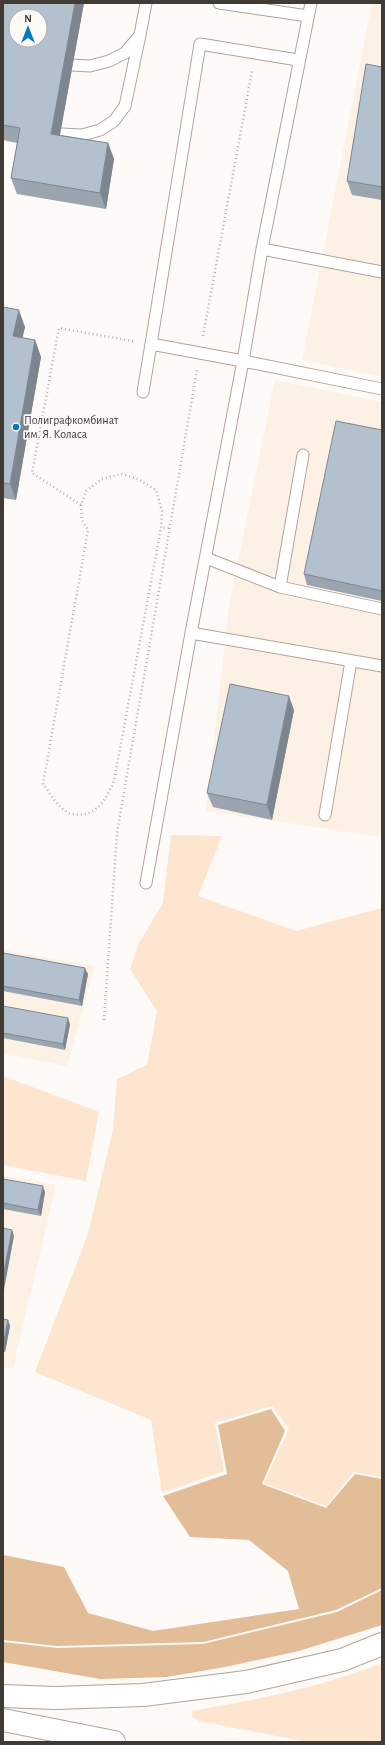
<svg xmlns="http://www.w3.org/2000/svg" width="385" height="1745" font-family="'Alegreya Sans',sans-serif">
  <rect width="100%" height="100%" fill="#fdfaf8"/>
  <path fill="#fdf1e6" d="M372 3H382V377L302 360Z
    M275 380 382 402V837L206 811 229 605Z
    M3 950 95 966 67 1066 3 1054Z
    M3 1175 56 1185 13 1369 3 1367Z"/>
  <path fill="#fde5d0" d="M171 835 222 836 198 896 296 931 382 908V1477L354 1472 326 1506 264 1483 289 1429 272 1406 215 1423 224 1471 162 1493 151 1420 35 1372 88 1234 113 1130 117 1079 147 1065 157 1011 130 969 139 943 163 903Z
    M3 1076 99 1112 86 1181 3 1165Z
    M382 1663V1742H307L199 1721 192 1717V1711C257 1700 321 1687 382 1663Z"/>
  <path fill="#e3bc98" d="M271 1409 285 1431 262 1484 326 1508 355 1474 382 1479V1588L336 1610 203 1642 57 1646 3 1640V1555L64 1567 88 1613 153 1631 299 1609 288 1571 249 1540 190 1537 163 1496 227 1474 218 1425Z
    M382 1590V1625L299 1651 225 1667 167 1677 100 1679 3 1662V1642L57 1648 203 1644 337 1612Z"/>
  <g fill="none" stroke-linecap="round" stroke-linejoin="round">
    <defs>
      <path id="lane" d="M219 3 308 16
        M298 60 200 44 151 344 243 361 382 389
        M72 65 90 66 109 61 125 53 140 35 146 3
        M61 134 82 135 100 130 114 121 125 106 140 35
        M262 249 382 272
        M143 392 151 344
        M206 558 280 587 382 609
        M280 587 303 455
        M191 633 382 666
        M325 815 351 661
        M146 883 191 633 243 361 262 249 311 3"/>
      <path id="primary" d="M3 1696 55 1698 143 1695 246 1682 342 1660 382 1644"/>
      <path id="highway" d="M3 1720 114 1742"/>
    </defs>
    <use href="#lane" stroke="#b1a498" stroke-width="13"/>
    <use href="#primary" stroke="#b1a498" stroke-width="24"/>
    <use href="#highway" stroke="#b1a498" stroke-width="24"/>
    <path stroke="#b5b1ad" stroke-width="2.5" stroke-dasharray="1 3" stroke-linecap="butt" d="M203 336 252 71
      M133 341 59 328 32 473 81 505 86 491 102 479 122 474 138 479 156 490 162 511 161 528H169
      M81 505 82 520 88 530 43 784C50 793 56 805 67 812 69 814 72 814 75 814 96 818 107 798 114 781L161 528
      M104 1020 117 833 197 370"/>
    <use href="#lane" stroke="#fff" stroke-width="11"/>
    <use href="#primary" stroke="#fff" stroke-width="22"/>
    <use href="#highway" stroke="#fff" stroke-width="22"/>
  </g>
  <path fill="#9aa5b0" d="M3 3H84L60 135 108 143 114 159 106 209 17 194 11 178 17 143 3 140Z
    M382 67V200L352 195 347 181Z
    M3 307 25 327 22 338 35 340 41 357 16 500 3 498Z
    M382 430V601L307 585 304 574Z
    M294 710 272 820 213 807 207 793Z
    M3 953 88 974 82 1006 3 991Z
    M3 1006 70 1024 65 1050 3 1038Z
    M3 1179 45 1192 41 1216 3 1209Z
    M3 1319 8 1320 10 1326 5 1352H3Z"/>
  <path fill="#7d8690" d="M75 3H84L57 150 51 134Z
    M108 143 114 159 106 209 100 193Z
    M19 310 25 327 19 353 13 336Z
    M35 340 41 357 16 500 10 484Z
    M289 696 294 710 272 820 267 805Z
    M85 968 88 974 82 1006 79 1000Z
    M68 1018 70 1024 65 1050 63 1044Z
    M43 1186 45 1192 41 1216 38 1210Z
    M12 1230 14 1236 3 1295V1277Z
    M8 1320 10 1326 5 1352 3 1346Z"/>
  <path fill="#b3c0cd" stroke="#7d8690" fill-rule="evenodd" d="M3 3H75L51 134 108 143 100 193 11 178 20 128 3 125ZM16 16H40V40H16Z
    M366 64 382 67V187L347 181Z
    M3 307 19 310 13 336 35 340 10 484 3 483Z
    M336 421 382 430V591L304 574Z
    M230 684 289 696 267 805 207 793Z
    M3 953 85 968 79 1000 3 986Z
    M3 1006 68 1018 63 1044 3 1033Z
    M3 1179 43 1186 38 1210 3 1203Z
    M3 1228 12 1230 3 1277Z
    M3 1319 8 1320 3 1346Z"/>
  <circle fill="#017bc4" stroke="#fdfaf8" stroke-width="1.5" cx="16" cy="427" r="4"/>
  <g text-anchor="middle" dominant-baseline="central" stroke-width="3.5" stroke-linejoin="round" paint-order="stroke">
    <g font-size="12" fill="#413b36" stroke="#fdfaf8" text-anchor="start">
      <text x="24" y="420">Полиграфкомбинат<tspan x="24" dy="14">им. Я. Коласа</tspan></text>
    </g>
  </g>
  <rect width="385" height="1745" fill="none" stroke="#413b36" stroke-width="8"/>
  <g transform="translate(28 28)"><circle r="19" fill="#fdfaf8" stroke="#b2aeaa"/>
  <path d="M0-3L7 15L0 10L-7 15Z" fill="#017bc4"/>
  <text y="-6" font-size="11" font-weight="bold" text-anchor="middle" fill="#413b36">N</text>
  </g>
</svg>
